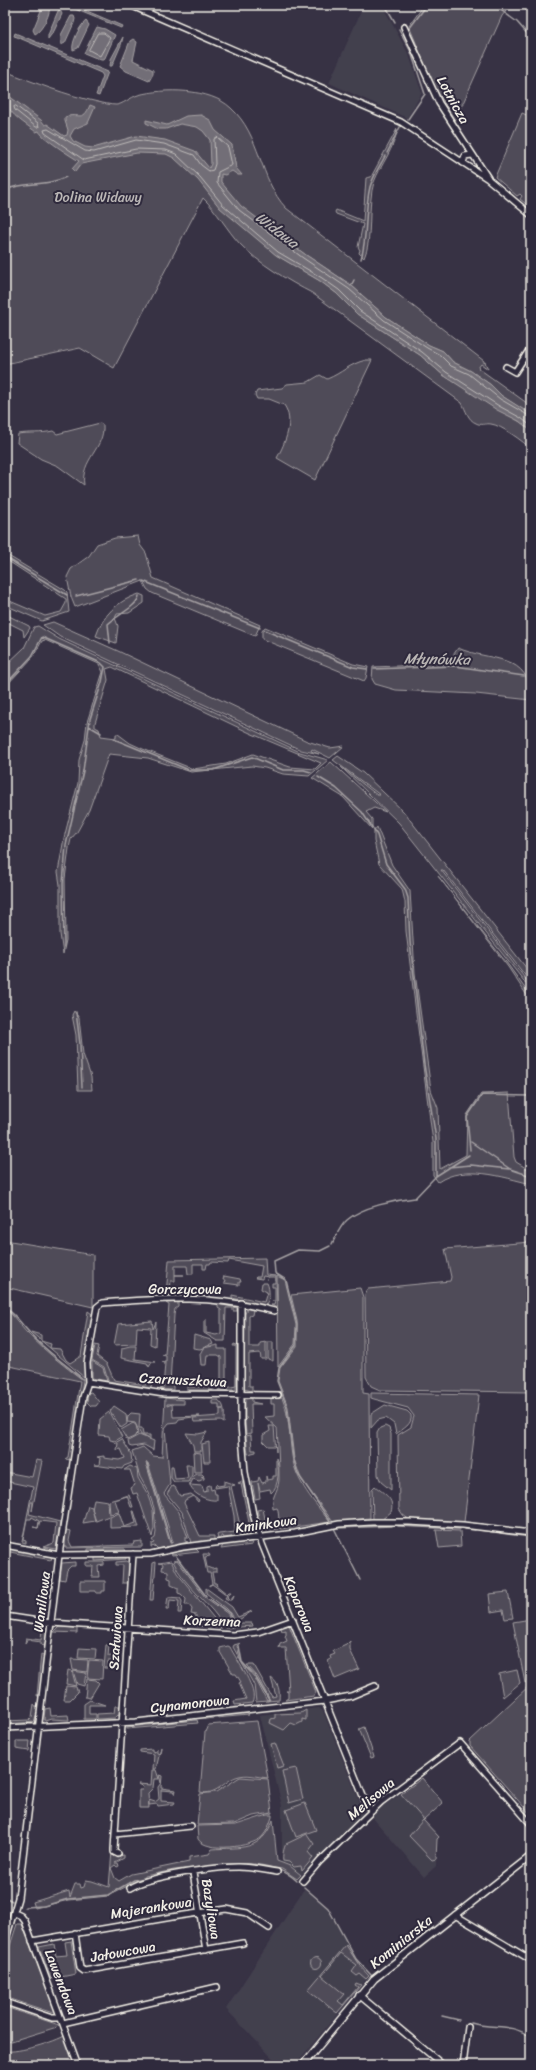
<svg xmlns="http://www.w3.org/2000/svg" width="536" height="2070" font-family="Sriracha,sans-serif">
  <rect width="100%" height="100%" fill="#373244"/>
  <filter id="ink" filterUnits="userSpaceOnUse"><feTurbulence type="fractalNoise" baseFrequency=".025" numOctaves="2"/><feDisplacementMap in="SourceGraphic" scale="8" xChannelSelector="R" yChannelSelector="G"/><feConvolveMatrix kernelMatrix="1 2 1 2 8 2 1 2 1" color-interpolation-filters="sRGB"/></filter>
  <g filter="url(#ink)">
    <path fill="#433f4e" d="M364 5H382L409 55 422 93 407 118 329 83Z
      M319 1708 323 1711 363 1810 362 1814 301 1875 290 1866 282 1863V1806L260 1715Z
      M401 1794 440 1837 437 1841 436 1866 424 1877 372 1817 383 1806Z
      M304 1889 327 1908 359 1965 369 1976 295 2065H279L226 2009Z"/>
    <path fill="#504b59" stroke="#a29ea0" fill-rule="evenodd" d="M424 5H496L506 11 502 16 455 121 433 84 409 26Z
      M5 71C35 83 66 95 98 102 103 103 110 105 116 105 122 105 131 97 138 95 164 88 210 88 231 108 261 135 259 179 286 208L484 361V363L485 362 488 369 481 364 478 368 531 406V415L502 396 491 385 471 371 453 362 443 351 429 345 386 317 351 285 306 255 252 215 244 227 276 255 320 281 336 293 357 314 420 355 443 375 525 425 531 431V449C524 442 501 425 491 424 486 423 481 426 476 423 468 420 466 410 462 403L312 293C290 282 257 262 240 244 227 230 217 211 203 198L114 368 80 348 5 364Z
      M522 113 531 117V208L520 199 522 196 520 194 517 196 495 177Z
      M397 129C395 148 381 164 374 182 367 204 373 239 364 258L359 253 360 250 358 247 363 224 336 214 335 212 336 210 363 221 366 178 371 177Z
      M366 360H372L315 480 277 458C285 443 295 421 284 405L269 399H257L255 395 257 391 282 388 287 384 308 382 320 375 327 379C342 373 349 364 366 360Z
      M100 423 103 425C105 448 80 460 84 485L58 466 41 459 17 443 18 434C30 432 40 434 53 431L57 434Z
      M138 536 140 545 146 553 153 578 260 625 255 636 152 593 147 589 143 581 75 607 71 597 67 577 71 569 89 556 97 544 115 538Z
      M5 554 65 590 67 592 69 612 42 621 5 605V599L45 616 61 612 66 603V599L5 559Z
      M139 594 144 596V603L129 613 117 614 115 618 118 626 116 643 96 636C103 615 117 601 139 594Z
      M5 614 29 626 30 628 24 637 23 630 5 621Z
      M53 622 118 651 307 741 330 748 344 746 330 758 312 749 311 751 319 754 301 750 60 637 43 625Z
      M38 626 59 639 300 752 328 760 309 776 283 774 265 768 252 766 191 772 148 758 109 754 89 810 77 832 71 839 69 848 65 879 66 940 63 954 60 934V885L58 872 64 838 78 783 79 760 85 740 87 722 103 672 99 664 45 640 42 641 33 657 5 687V666L24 648 34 627ZM112 667 250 733 321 763 315 769 290 767 253 754 226 764 193 769 143 749 130 743 118 734H116V738L101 736 99 729 95 727V723L108 680 106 669Z
      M265 627 353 664 368 667 366 678 364 681 262 639V631Z
      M458 648C490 662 531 652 531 700L476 694 396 690 375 684 372 679 373 667 447 664Z
      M338 756 363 773 403 811 531 974V983L443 870H441L531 986V990L399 823 341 767 377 795H380L333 760Z
      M331 762 386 812 374 808 366 812 372 819V829L343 797 312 778Z
      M377 827 392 865 410 891 415 973 431 1090 438 1108 440 1169 466 1155 467 1115 481 1094 509 1093 514 1157 516 1162 531 1171V1184C503 1177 464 1164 438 1182L433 1175V1142L417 1021 406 931 405 902 402 889 379 864 374 841V831Z
      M438 876 509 966 529 994 528 997 508 967Z
      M74 1011 79 1018 83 1054 91 1077 92 1090H78L76 1035 72 1015Z
      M5 1240 93 1255V1307L5 1287Z
      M531 1242V1392L380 1390 371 1386 366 1377 365 1294 368 1289 450 1281 451 1277 445 1249Z
      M265 1258 266 1275 276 1276 277 1308 271 1305H274L275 1302 272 1301H275V1287H272V1283H275V1277H268L267 1280 268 1277 263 1276 262 1279 255 1278 256 1277H260L262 1266 229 1260 228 1263 211 1262 210 1264H207L206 1269H203V1264H193V1274H188L187 1266H175V1275H184H175V1281H171L170 1291 203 1293V1289L206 1293 205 1295H166L169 1260Z
      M224 1276 240 1279 241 1282H239V1285L224 1283 225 1280H223Z
      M277 1276 285 1280 296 1325 295 1344 278 1367Z
      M262 1283H267C270 1289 270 1300 266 1305L232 1298V1295L264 1302 267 1292 261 1289Z
      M360 1288 363 1297V1393L369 1394 370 1518 333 1522 301 1479 294 1459 288 1407 278 1381 280 1368 297 1346V1321L291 1295Z
      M178 1302V1307L175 1309 174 1315 170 1384H173V1390L160 1389 163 1388 165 1363 162 1362H166V1356L162 1355 165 1354 169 1305 166 1303Z
      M218 1304 237 1308V1311H233V1308H226L225 1341H217L204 1333V1321L206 1319V1333L216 1335 221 1333V1310L218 1308Z
      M247 1308 253 1310 252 1315 249 1316V1347H260V1343L266 1342V1359H261L260 1353 249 1354V1386H252V1391L244 1389 245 1314Z
      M5 1309C15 1316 20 1326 28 1334 45 1351 64 1366 83 1380L71 1460 65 1459 68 1457 80 1381 5 1365Z
      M88 1311 92 1314 84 1363 85 1378 31 1332 41 1335V1341L51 1344 50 1348 60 1349 66 1360 70 1363 81 1356Z
      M152 1321 153 1329 156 1322 155 1346 150 1344 151 1328 137 1327 136 1344 114 1345 118 1324Z
      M194 1335 211 1340 213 1344 200 1349 193 1348Z
      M268 1342H273V1361L268 1359Z
      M234 1344 237 1345 236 1390H218L219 1385H221V1357L218 1355H207L206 1365H201L200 1354 203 1348 218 1345V1349H226V1388L236 1386V1346H233Z
      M95 1345 99 1346 97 1356 107 1364 114 1380 146 1385 147 1382 154 1383H152L151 1388 108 1381 104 1367 92 1360Z
      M130 1346H136L135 1359 156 1362H152L149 1367 147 1363 121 1358 122 1348Z
      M92 1361 103 1368 107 1381 92 1378Z
      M213 1386V1390H187V1387Z
      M91 1392 99 1402 96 1406H91L87 1402 88 1393Z
      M371 1393 479 1395 464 1522 410 1520 403 1515 399 1509 398 1435 411 1427 414 1416 408 1408 374 1399 371 1398Z
      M165 1398 184 1400V1404H167V1406L172 1404 173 1417 200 1416 179 1419 177 1422 169 1423 165 1428 170 1484 164 1494 179 1512 188 1538H185V1541L188 1542 158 1549 155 1546 151 1547V1544L154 1543 152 1540 155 1538 156 1532 154 1508 149 1493 140 1477 132 1451 143 1447 153 1456 162 1457ZM146 1463H148L173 1542 170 1543Z
      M252 1398V1402L261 1404H251L252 1433 246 1434 245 1420 247 1418H245V1399Z
      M271 1398H282C290 1417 289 1436 292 1456 296 1482 314 1502 330 1522L280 1529 278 1510 277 1508 273 1509C271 1495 278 1493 279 1480 279 1463 278 1445 277 1428L265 1417 274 1416V1404H271Z
      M212 1400H218C226 1405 224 1414 224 1423L221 1421 194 1422 193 1418 220 1416V1409H223H219V1404H212Z
      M385 1405 407 1411 411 1415C413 1424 403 1429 396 1434L394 1424 386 1418 378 1420 371 1428V1414Z
      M114 1406 126 1414 127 1424 121 1428 110 1411Z
      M109 1412 122 1437 115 1441 110 1440 109 1436 99 1435 100 1419Z
      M131 1413 140 1414 139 1428H142L143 1435H150V1439L141 1435 135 1423 127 1422 128 1416Z
      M133 1423 136 1425 138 1434 135 1435 137 1433 134 1437 127 1440 121 1430Z
      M269 1426H274L276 1452V1446H268L263 1441V1435L270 1431Z
      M385 1426 389 1428 391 1434V1490L381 1482 378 1475 377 1433 380 1428Z
      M207 1432 201 1442V1451H194L193 1445 186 1433 198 1434Z
      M139 1435 154 1441 153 1450 144 1445 132 1447 129 1446 128 1441Z
      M251 1435 252 1450H256V1452L248 1454 246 1436Z
      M122 1439 131 1454 132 1463 124 1466 122 1469 94 1465H99L100 1458 97 1457 104 1456V1458L119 1460 125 1458 121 1449 117 1450 118 1443H115Z
      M209 1442 210 1462H204L202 1444Z
      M193 1452 201 1453 202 1472H194Z
      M276 1458C280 1465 279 1488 271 1493L270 1489 260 1491 258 1483 260 1498 255 1499 252 1482 258 1481 259 1477 262 1483 266 1482V1476L267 1480 273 1479V1476H276Z
      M36 1460 42 1461 32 1511 33 1502H31L29 1514 60 1522 56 1549 43 1547 54 1543 56 1523 40 1521 38 1528 33 1527 38 1528 39 1521 32 1517 31 1519H27L23 1540 26 1541V1543L22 1542 33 1487 5 1481V1472L32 1477Z
      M186 1465H192V1475L188 1482H174L171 1478V1466H173L175 1479 188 1478Z
      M130 1466 137 1469 138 1478 147 1493 153 1510 154 1528 152 1537 137 1493 133 1494 131 1488 135 1485 130 1470H124Z
      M197 1474H202L204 1476 201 1477H204V1479L199 1481 193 1479 190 1485 202 1486 204 1492 207 1491V1486L210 1485 211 1490 214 1489 215 1494H217V1500C203 1502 177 1485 197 1474Z
      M224 1481 235 1485 231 1486 242 1534 251 1532 241 1484 238 1483 242 1481 254 1531 252 1534 224 1538 223 1536H221V1539H218L217 1535 219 1534 235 1532 234 1516 228 1486 215 1488 216 1484 218 1486 224 1485Z
      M172 1486 175 1487 180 1496 191 1494 199 1500 198 1502 193 1496 185 1500 184 1503 200 1536H214V1540L191 1543 182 1512 167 1494Z
      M375 1486C384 1494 395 1498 391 1512L381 1520H373L372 1489Z
      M129 1495 133 1507H131L127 1496 115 1500 119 1512 110 1514 109 1501Z
      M94 1499 108 1501 109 1516 96 1521 92 1510Z
      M88 1506 92 1507 95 1521 83 1523Z
      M263 1509 267 1528 279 1526 278 1529 266 1531 262 1530 257 1510Z
      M133 1511H134L139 1527 110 1528V1517L119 1513 124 1527 136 1523Z
      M66 1530 71 1531 69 1541 72 1547 133 1545 134 1542 142 1541V1547L65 1548Z
      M436 1530 460 1531 461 1546 439 1548Z
      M253 1541 252 1545 221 1549 223 1545Z
      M5 1547 52 1557 51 1560 5 1551Z
      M195 1548 199 1552 172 1555 171 1553Z
      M88 1549H125L126 1552 88 1553Z
      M203 1554H209L210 1556 205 1557 207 1567 212 1569 216 1568V1572H212L214 1583H217L216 1585 227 1594 229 1592H231L227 1597 230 1600 234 1595 232 1600H229L225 1598 227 1595 212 1584 209 1586V1585L212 1584 210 1573H207Z
      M95 1557H126V1559L95 1561Z
      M177 1560 205 1597 228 1614 235 1628 238 1627 231 1613 206 1593V1588L232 1607 238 1617 252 1611 239 1620 240 1623H252L253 1626 225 1628C212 1604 184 1587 173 1561Z
      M127 1561 129 1564 128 1583H122L123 1565H116V1562Z
      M171 1561 177 1573 222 1628 197 1626 198 1622 200 1625 202 1623 196 1618V1615L191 1614 192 1609 189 1605H185L186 1599 181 1594 178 1593V1588L171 1585V1579L168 1578V1571L162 1570 163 1564 159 1563Z
      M75 1562V1566H71L67 1570 65 1580 60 1579 62 1563Z
      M86 1562H104V1565L98 1566 99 1577H92L93 1566H86Z
      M156 1562 153 1600H150L153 1563Z
      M80 1581H105V1591H102V1593H96V1591H80Z
      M508 1592 513 1618 505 1619 503 1610 491 1612 489 1594Z
      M168 1597 180 1598 182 1601 181 1613H178L179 1601 170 1600 169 1609H166Z
      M531 1619V1679L525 1683 513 1622Z
      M289 1625 316 1692 314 1696 285 1700 288 1698V1692L286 1691H289L286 1648H279L280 1644 287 1641 285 1636 286 1635V1630L282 1631 281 1628Z
      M59 1627 77 1628V1633L54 1632Z
      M42 1629 47 1630 45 1646 41 1645V1642L27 1640 25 1643 26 1638 41 1640Z
      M350 1641V1650L359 1669 335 1679 328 1661 331 1659 330 1656 335 1654 333 1651 346 1645Z
      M241 1643 237 1646 241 1662 255 1678 267 1701 270 1700 257 1676 247 1665H254L272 1697 276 1696 271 1678C279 1683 280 1691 279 1700L256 1702 254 1685 233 1647 234 1645Z
      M106 1645H109L108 1656 116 1657 115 1661H108V1668H104Z
      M228 1646 230 1647C237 1661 259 1690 252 1703L235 1705 234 1701 246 1699 239 1683 241 1682 236 1674H233L220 1652V1648Z
      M79 1648 96 1649 95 1659 78 1658Z
      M41 1654 45 1656 41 1695 37 1696Z
      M71 1659 88 1660 87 1672 73 1670Z
      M89 1660 103 1661 102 1679 87 1678Z
      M68 1670 72 1671 76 1686 66 1684Z
      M517 1670 520 1683 503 1697 499 1674Z
      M73 1671 86 1673 84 1686 77 1684Z
      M87 1679 96 1680 99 1683 90 1698 85 1697Z
      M531 1684V1815L470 1746V1741Z
      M66 1686 76 1687 78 1692 70 1700H64Z
      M90 1700 105 1705H89V1714H96V1719H84V1704Z
      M34 1704 38 1709 34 1722 5 1724V1721L29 1720 32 1717Z
      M115 1706H120L119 1714 115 1718 97 1719V1714L114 1713Z
      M50 1708 51 1716 68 1715 69 1720 51 1719 45 1721 44 1719 45 1709Z
      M306 1710V1720L302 1719V1722L296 1725 291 1723 284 1730 270 1723 271 1719 275 1718V1714L301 1713Z
      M244 1712 249 1715 205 1719 209 1717Z
      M197 1720 198 1723 127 1729V1727Z
      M257 1721 268 1778C257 1777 247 1773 236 1777 223 1782 216 1796 200 1792L205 1732 208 1725Z
      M364 1727 374 1757 371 1758 359 1729Z
      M16 1741H30L29 1751 16 1749Z
      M275 1743 284 1766 277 1768 271 1744Z
      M161 1747 156 1769H153L154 1754 140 1752V1750L152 1749V1751L155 1752 157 1748V1753L160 1754Z
      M296 1768 303 1799 289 1803 282 1771Z
      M152 1770H156L159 1779H154L153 1788 148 1793 149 1808H139V1790H142L143 1787 138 1784 151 1785Z
      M159 1775 162 1776 161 1788 176 1790 175 1794 173 1791 161 1790V1801L175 1802 174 1804 158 1806 157 1804 149 1805V1800L155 1802 159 1799 158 1787 161 1783Z
      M240 1777 268 1779 272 1813 253 1816 234 1824 197 1825 200 1794 216 1792Z
      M422 1778 443 1803 424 1820 401 1794Z
      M305 1803 316 1830 296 1837 286 1810Z
      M267 1815H272V1817C270 1823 267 1832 262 1837 252 1847 206 1853 198 1839L197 1826 236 1825Z
      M273 1820 277 1861 290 1866 301 1875 297 1879 282 1869 249 1864H225L174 1870 145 1876V1880L135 1882 108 1896 69 1900 35 1908 33 1902 69 1891 70 1897 75 1884H80L81 1888 84 1887 86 1880 92 1881 109 1887 112 1851 116 1856 124 1855V1858L115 1863H118L119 1866 117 1867 115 1865 111 1868 115 1878 119 1881 131 1874 189 1862V1857L209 1854 212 1849C241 1847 261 1852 273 1820Z
      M423 1820 439 1837 437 1839 436 1859 432 1860 409 1836Z
      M307 1834 314 1844 308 1852 313 1858 302 1871 301 1866 294 1867 289 1862 283 1861C282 1856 284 1847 286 1844Z
      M17 1924H22L55 2010 53 2013 5 1997V1961Z
      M71 1941 76 1974 51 1979 39 1947 54 1944 56 1956 67 1955 65 1942Z
      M346 1945 359 1965 369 1976 366 1979 360 1974 357 1976 352 1972 357 1965 341 1953 322 1976 344 1994 338 2001 343 2005 358 1987 355 1985 356 1983 361 1985 337 2013 308 1990Z
      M310.5 1963a5.5 5.5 0 1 1 11 0a5.5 5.5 0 1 1-11 0Z
      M5 2007 59 2025 57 2027 5 2043Z
      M66 2035 76 2065H5V2051C18 2053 55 2042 66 2035Z"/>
    <path fill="#726e77" stroke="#a6a2a4" d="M49 5C52 12 42 31 35 34L33 30 42 8Z
      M65 5H73L122 26 121 28Z
      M60 10 62 14 54 31 48 39V35L58 11Z
      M71 16H74L75 19 74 23 65 43 61 45V35Z
      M86 21 89 25 78 48 73 50C71 43 80 25 86 21Z
      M97 27 105 29 115 35 104 60H101L84 53Z
      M15 33 108 72 99 96 96 95 103 76 101 73 17 37 14 36Z
      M123 37 121 45 112 66H110L111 59Z
      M133 39 137 42 133 60 153 70V74L149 81 126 71 120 66 130 41Z
      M5 93 41 120 45 125 47 124 64 136 67 135 68 130 65 121V117C79 112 83 123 90 105L95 107 88 123 74 129 70 136 73 141 85 147 93 148 136 136 165 140 195 151 209 168 211 164 210 140 203 131 197 127 180 124 166 129H158L146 123V120L167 125 186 116 201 115 210 120 215 130 232 145 236 168 242 175H238L232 171 225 175 221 174V182L241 206 306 255 351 285 386 317 429 345 443 351 453 362 471 371 491 385 502 396 529 413 531 415V431L519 421 497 410 443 375 420 355 357 314 336 293 320 281 276 255 220 208 198 180 174 158 166 154 137 153 81 164 75 172 72 169 79 161C72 157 41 137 39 131L36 132C22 121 4 112 5 93Z"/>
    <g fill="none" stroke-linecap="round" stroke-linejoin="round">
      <path stroke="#c0bdbb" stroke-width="1" d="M98 33H104L110 38 100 56 89 50Z
        M16 106 38 123 39 127H36L15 110 14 107Z
        M531 417 500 399 469 374 451 366 440 355 427 348 384 320 349 289 303 258 239 210 217 183 218 172 232 165 228 147 217 137 214 139 215 164 213 170 209 171 201 165 194 155 164 144 136 140 94 152 85 151 48 129 44 130 45 133 84 160 136 149 166 150 176 154 200 177 223 205 278 252 322 278 339 290 360 311 422 352 446 372 499 406 521 418 531 426"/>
      <path stroke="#a6a2a4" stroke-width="1.5" d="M385 5 395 22
        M494 5 517 22 531 38
        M399 29 411 52 425 94 408 119
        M409 29 427 5
        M387 153 400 127
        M5 190C25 181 46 187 66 177
        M361 259C368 236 364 211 370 187 373 176 380 166 385 156
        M351 286 354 280
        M5 557 67 595
        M143 581 260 628
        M76 596 139 580
        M264 630 353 667 367 669
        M110 643 108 624C117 615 137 607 139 596
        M374 669 455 666 524 676
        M5 685 32 656 42 637 101 663 105 667 102 682 90 719 83 771 66 845 63 884 64 947
        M89 726 101 733
        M114 739 189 770H213L252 757 283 770H304L311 772
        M318 777 336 788 362 812 377 835 386 864 405 889 408 898 410 942 424 1064 436 1139V1176
        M76 1012 80 1044 82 1087
        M471 1142 510 1169 531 1176
        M470 1150 467 1117 482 1095 531 1096
        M449 1167 471 1165 509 1169
        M332 1244C336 1236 340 1226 347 1220 361 1207 396 1200 415 1198L436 1176 469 1155
        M330 1246 320 1251 298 1250 274 1261 275 1273 286 1280 297 1325 296 1345 279 1368 277 1381 287 1407 293 1457 298 1474 330 1521
        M5 1308C16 1314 20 1323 29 1332 44 1350 65 1364 83 1379
        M147 1463 171 1543
        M398 1526 460 1529
        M465 1529 475 1530
        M479 1530 494 1532
        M500 1533 531 1537
        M176 1556 206 1596
        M360 1580 334 1528 392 1526
        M210 1599 229 1613 236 1627
        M239 1646 242 1662 255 1676 269 1700
        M216 1866C242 1862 277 1862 297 1881
        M304 1887 328 1908 356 1959 371 1975
        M5 1897 12 1901
        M25 1907 44 1906 68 1899 108 1895 134 1880 182 1871
        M442 2016 459 2020
        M471 2023C495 2030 509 2022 531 2037"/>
      <defs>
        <path id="minor" d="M130 5 401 122 488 179 531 215
          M404 27 439 103 488 178
          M463 163 465 156 472 155
          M506 367 515 372 531 347
          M241 1303V1425L245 1472 253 1514 262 1544 367 1806 372 1811
          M88 1382 164 1394 278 1395
          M5 1545 59 1555 151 1554 183 1547 295 1533 339 1524 372 1522H409L463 1525 531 1533
          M5 1616 51 1623 233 1635 258 1632 293 1620
          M5 1728 136 1722 325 1701 351 1696 375 1686
          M115 1834 191 1826
          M118 1854 114 1852V1849L133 1554
          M193 1873 206 1950
          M303 1881 320 1861 381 1802 460 1743 531 1824
          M130 1888C148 1876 215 1867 238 1867 251 1867 264 1870 277 1872
          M15 1913 21 1916 25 1921 78 2065
          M455 1915 531 1960
          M75 1933 80 1968 84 1971 243 1943
          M32 1941 178 1916 226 1909 247 1913 269 1928
          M5 1942 18 1898 59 1555 83 1397 88 1382 87 1363 97 1307 102 1303C164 1298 213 1295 274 1311
          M359 1995 443 2065
          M5 2002 52 2018H61
          M63 2023 217 1987
          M463 2065 468 2027"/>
        <path id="tertiary" d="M303 2065 374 1979 531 1856"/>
      </defs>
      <use href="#minor" stroke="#f4f1e8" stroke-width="8"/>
      <use href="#tertiary" stroke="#f4f1e8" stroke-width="9"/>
      <use href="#minor" stroke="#2f2a3d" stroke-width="5"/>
      <use href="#tertiary" stroke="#2f2a3d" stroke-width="6"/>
    </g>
  </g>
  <g text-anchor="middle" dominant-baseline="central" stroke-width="4" stroke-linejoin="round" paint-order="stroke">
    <g font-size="14" fill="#f4f1e8" stroke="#2f2a3d">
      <text transform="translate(453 100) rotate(61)">Lotnicza</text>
      <text x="185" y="1289">Gorczycowa</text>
      <text transform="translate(183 1380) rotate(3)">Czarnuszkowa</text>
      <text transform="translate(266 1524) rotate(-8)">Kminkowa</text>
      <text transform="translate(42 1602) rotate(-83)">Waniliowa</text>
      <text transform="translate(299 1604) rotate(68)">Kaparowa</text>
      <text transform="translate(212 1621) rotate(2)">Korzenna</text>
      <text transform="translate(116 1638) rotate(-86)">Szałwiowa</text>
      <text transform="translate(190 1704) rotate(-6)">Cynamonowa</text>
      <text transform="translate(371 1799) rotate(-40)">Melisowa</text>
      <text transform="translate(151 1908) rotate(-9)">Majerankowa</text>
      <text transform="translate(211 1909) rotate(81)">Bazyliowa</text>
      <text transform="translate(401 1942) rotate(-39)">Kominiarska</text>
      <text transform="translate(123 1952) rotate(-10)">Jałowcowa</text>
      <text transform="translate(61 1982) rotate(69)">Lawendowa</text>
    </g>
    <g font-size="14" fill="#bbb7b6" stroke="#2f2a3d">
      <text x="98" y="197">Dolina Widawy</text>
    </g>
    <g font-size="15" font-style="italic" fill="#bab6b5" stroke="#2f2a3d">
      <text transform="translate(277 230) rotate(37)">Widawa</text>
      <text transform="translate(437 659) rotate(1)">Młynówka</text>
    </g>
  </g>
  <rect width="536" height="2070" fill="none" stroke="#2f2a3d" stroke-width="20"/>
  <rect x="10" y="10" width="516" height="2050" fill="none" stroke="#f4f1e8" stroke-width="1.5" filter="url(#ink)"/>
</svg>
